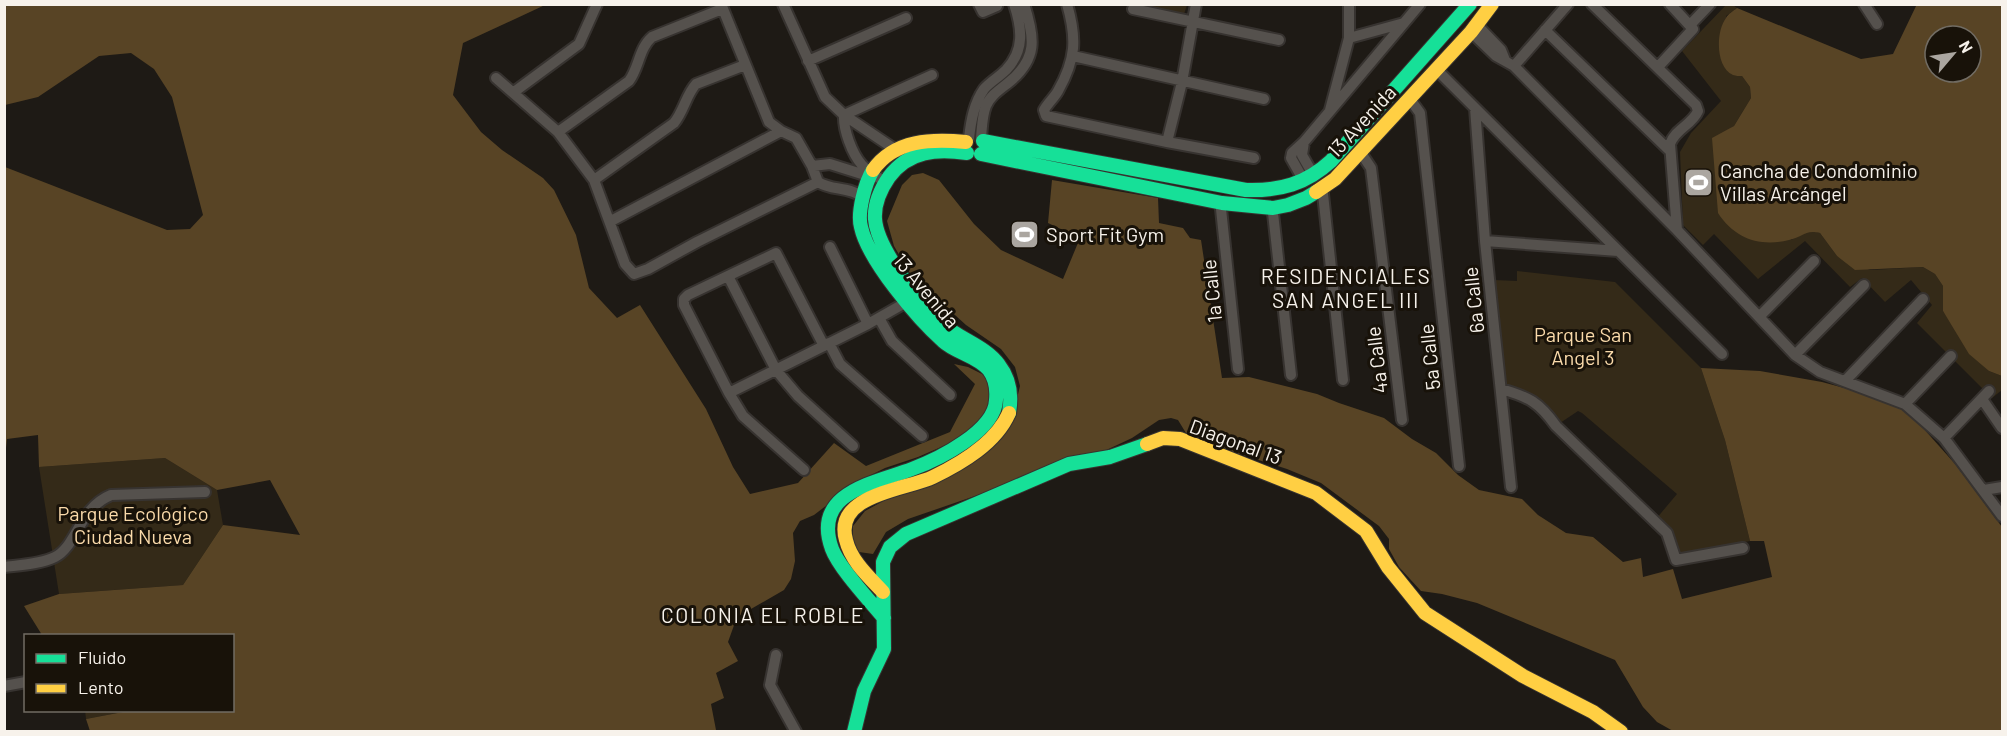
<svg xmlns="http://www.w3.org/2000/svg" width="2007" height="736" font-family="Barlow,sans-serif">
  <rect width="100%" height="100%" fill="#1e1a15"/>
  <path fill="#342a18" d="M1143 5H1187L1184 14 1179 15Z
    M1726 5H1733L1737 8 1726 16 1742 76 1750 87 1751 98 1734 126 1725 132 1791 240 1810 230 1820 233 1837 256 1870 270 1923 267 1935 274 1943 286V311L1989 371 2002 376V390L1992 398 1917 323 1932 305 1911 280 1885 302 1862 278 1850 287 1805 241 1758 279 1714 234 1703 245 1683 225 1680 152 1691 133 1721 101 1682 51Z
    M1517 271 1615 282 1701 368 1725 440 1750 541 1678 555 1656 519 1677 494 1582 413 1578 411 1560 423C1549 410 1539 398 1523 390 1516 387 1510 387 1504 383L1494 280 1517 281Z
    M165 458 217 490 223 525 183 585 59 594 39 467Z
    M85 710 128 711 86 719Z"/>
  <path fill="#584425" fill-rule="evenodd" d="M1917 4 2002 5V376L1989 371 1969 354 1943 311V286L1935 274 1923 267 1855 270 1837 256 1820 233C1805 229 1803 237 1789 240 1760 247 1735 239 1718 213L1712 138 1734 126 1751 98 1750 87 1742 76C1739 76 1736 76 1733 75 1715 67 1716 31 1726 18 1728 14 1733 11 1737 8L1861 59 1893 54ZM1935 36H1971V72H1935Z
    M5 5H545L463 43 453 95 481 132 502 150 543 178 554 190 576 235 589 288 617 318 640 305 706 409 733 467 750 494 798 483 834 443 866 466 950 432 975 384 954 364 968 367 990 378 994 390 984 420 971 434 918 457 885 468 857 482 814 515 800 521 793 533 795 561 791 579 784 590 737 617 728 642 738 661 716 673 724 698 711 704 716 730 90 731 86 719 128 711 232 710V636L42 635 24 606 59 594 183 585 223 525 300 535 270 480 217 490 165 458 39 467 38 435 7 439 5 457V167L167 230 190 229 203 215 172 97 154 69 131 53 99 56 38 97 5 105Z
    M923 173 939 180 974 224 1001 250 1063 279 1080 238 1048 223 1052 180 1158 198 1159 223 1183 228 1190 238 1201 240 1222 378 1249 377 1317 394 1339 403 1384 418 1412 439 1436 453 1458 475 1479 490 1522 499 1538 515 1566 533 1593 537 1623 562 1641 558 1643 577 1673 569 1682 599 1772 577 1764 541H1750L1725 440 1701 368 1760 371 1822 382 1874 396 1901 407 1923 428 1956 465 2002 527V731H1673L1657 722 1643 707 1615 660 1477 603 1442 594 1421 591 1399 567 1389 549V539L1379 526 1321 483 1287 469 1189 438 1178 420 1171 418 1159 420 1132 438 1100 453 908 519 886 532 873 554 859 552 853 543V526L865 511 898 493 1014 411 1020 386 1015 367 1001 349 966 325 911 275 894 246 887 221 902 185 912 175Z"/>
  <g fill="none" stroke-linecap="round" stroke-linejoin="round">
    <defs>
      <path id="street" d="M721 4 769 122 781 131 796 138 812 166 818 182C832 191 848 186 863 197
        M783 4 825 97 844 115 899 152
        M979 4 983 12 997 6
        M1067 4C1077 39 1076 59 1058 91 1054 98 1048 103 1044 110L1046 116 1167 142 1254 158
        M1592 4 1696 105 1698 111C1692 125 1675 129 1670 144L1677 230
        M1864 4 1877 24
        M1133 9 1279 40
        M1476 24 1501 50 1505 60
        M1691 24 1710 4
        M1545 30 1670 151
        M1471 32 1496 56 1514 66 1677 230 1795 355 1820 372 1905 404 1944 438 2002 516
        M1349 38 1404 23
        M1073 56 1264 99
        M808 61 906 18
        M1514 66 1568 4
        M1658 67 1693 29 1670 4
        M1441 74 1722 354
        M496 78 558 132 594 180 625 264 634 274 648 269 697 242 818 182
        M514 92 579 44 597 4
        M1412 102 1420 113 1459 466
        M1475 108 1485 241 1511 487
        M1330 110 1349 38V4
        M844 115 932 75
        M844 115C843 129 852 154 862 165 868 172 878 177 885 182
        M558 132 629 81C639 68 639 48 652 37L722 9
        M969 138C971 121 974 103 984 89 990 82 999 77 1006 70 1025 50 1022 28 1014 4
        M981 138C982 128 982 116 986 106 990 96 999 90 1008 83 1038 59 1035 38 1024 4
        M1167 142 1182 82 1196 4
        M1304 142 1302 155 1314 176
        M1363 156 1371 168 1402 420
        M812 166 830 164 868 176
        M594 180 674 123C684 111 686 95 696 84L745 65
        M1304 181 1291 158 1292 153 1304 142 1420 4
        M1323 194 1343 380
        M1221 209 1238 369
        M1273 213 1291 375
        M611 221 781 131
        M1485 241 1618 251
        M830 247 868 324
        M728 276 776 370 798 396 853 446
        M1759 317 1814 261
        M879 318 892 341 950 395
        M829 343 840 364 922 436
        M1795 355 1864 285
        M1846 380 1923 299
        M1501 389C1529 397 1539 402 1556 426L1667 533 1676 560 1743 548
        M729 393 868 324 912 299
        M1982 399 2002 428
        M1905 404 1951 356
        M1944 438 1989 391
        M804 470 743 416 729 393 684 305V299L688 295 776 253 824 346
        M1984 490 2002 487
        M4 567C20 565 41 564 55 557 77 546 79 508 111 495L205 492
        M776 655 770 685 796 732
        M4 686 26 682"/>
      <path id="fast" d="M983 141 1246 190C1280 191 1306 184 1331 161L1470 4
        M967 153C937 149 909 150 889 177 880 190 874 203 875 219 877 249 921 305 944 325 961 340 985 346 999 365 1010 379 1012 396 1009 413
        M981 154 1222 203 1273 208 1288 205 1306 198 1316 192
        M873 170C865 183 857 213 861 227 868 260 918 319 943 341 956 353 978 356 989 370 995 378 997 390 996 400 995 431 939 459 912 469 875 483 811 492 832 549 839 568 870 601 884 618
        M854 732 864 691 884 649 883 562 890 547 906 534 1069 464 1110 457 1147 444"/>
      <path id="slow" d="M873 170C895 139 932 139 966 142
        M1316 192 1335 179 1471 32 1492 4
        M1147 444 1163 438 1180 439 1316 493 1366 531 1388 567 1425 613 1523 676 1593 712 1621 732
        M883 592C869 577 851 561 846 540 833 494 906 490 933 477 962 463 996 443 1009 413"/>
    </defs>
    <use href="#street" stroke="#373330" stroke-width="14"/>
    <use href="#fast" stroke="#373330" stroke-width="16"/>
    <use href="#slow" stroke="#373330" stroke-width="16"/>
    <use href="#street" stroke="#55514d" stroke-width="10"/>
    <use href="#fast" stroke="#16e098" stroke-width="14"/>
    <use href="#slow" stroke="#ffcf43" stroke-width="14"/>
  </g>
  <defs>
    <symbol id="stadium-square" viewBox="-11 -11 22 22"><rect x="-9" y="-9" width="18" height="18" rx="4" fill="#aba6a0" stroke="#181209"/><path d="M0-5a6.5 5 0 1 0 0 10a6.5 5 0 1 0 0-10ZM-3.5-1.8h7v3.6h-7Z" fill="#fff"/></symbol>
  </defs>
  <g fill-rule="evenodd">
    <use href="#stadium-square" x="1682" y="166" width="33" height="33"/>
    <use href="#stadium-square" x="1008" y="218" width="33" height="33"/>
  </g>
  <g text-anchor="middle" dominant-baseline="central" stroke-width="6" stroke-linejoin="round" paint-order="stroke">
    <g font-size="20" fill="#f7f2eb" stroke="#181209">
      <text transform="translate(1361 121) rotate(-47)">13 Avenida</text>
      <text transform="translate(927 290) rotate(50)">13 Avenida</text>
      <text transform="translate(1211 291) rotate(-96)">1a Calle</text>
      <text transform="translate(1473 300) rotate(-96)">6a Calle</text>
      <text transform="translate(1429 357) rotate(-96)">5a Calle</text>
      <text transform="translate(1376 360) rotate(-97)">4a Calle</text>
      <text transform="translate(1236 441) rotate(20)">Diagonal 13</text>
    </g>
    <g font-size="20" fill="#f7f2eb" stroke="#181209" text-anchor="start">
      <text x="1720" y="170">Cancha de Condominio<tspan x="1720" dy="23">Villas Arcángel</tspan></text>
      <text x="1046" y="234">Sport Fit Gym</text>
    </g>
    <g font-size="20" fill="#fadaaa" stroke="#181209">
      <text x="1583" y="334">Parque San<tspan x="1583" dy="23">Angel 3</tspan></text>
      <text x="133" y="513">Parque Ecológico<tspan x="133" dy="23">Ciudad Nueva</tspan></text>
    </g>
    <g font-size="21" letter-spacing="1.5" fill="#f7f2eb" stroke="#181209">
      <text x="1346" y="275">RESIDENCIALES<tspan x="1346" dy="24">SAN ANGEL III</tspan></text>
      <text x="763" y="614">COLONIA EL ROBLE</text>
    </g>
  </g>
  <rect width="2007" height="736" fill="none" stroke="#f7f2eb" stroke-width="12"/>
  <rect x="24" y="634" width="210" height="78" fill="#181209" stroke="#716c63" stroke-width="1.5"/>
  <rect x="36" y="654" width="30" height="9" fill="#16e098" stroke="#716c63" stroke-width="1.5"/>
  <text x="78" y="664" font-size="18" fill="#f7f2eb">Fluido</text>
  <rect x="36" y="684" width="30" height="9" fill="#ffcf43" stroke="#716c63" stroke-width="1.5"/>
  <text x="78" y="694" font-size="18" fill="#f7f2eb">Lento</text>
  <g transform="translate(1953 54) rotate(61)"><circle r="28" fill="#181209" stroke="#716c63" stroke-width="1.5"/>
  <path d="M0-4.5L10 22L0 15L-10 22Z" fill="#aba6a0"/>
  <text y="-9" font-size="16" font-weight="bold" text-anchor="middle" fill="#f7f2eb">N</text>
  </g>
</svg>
